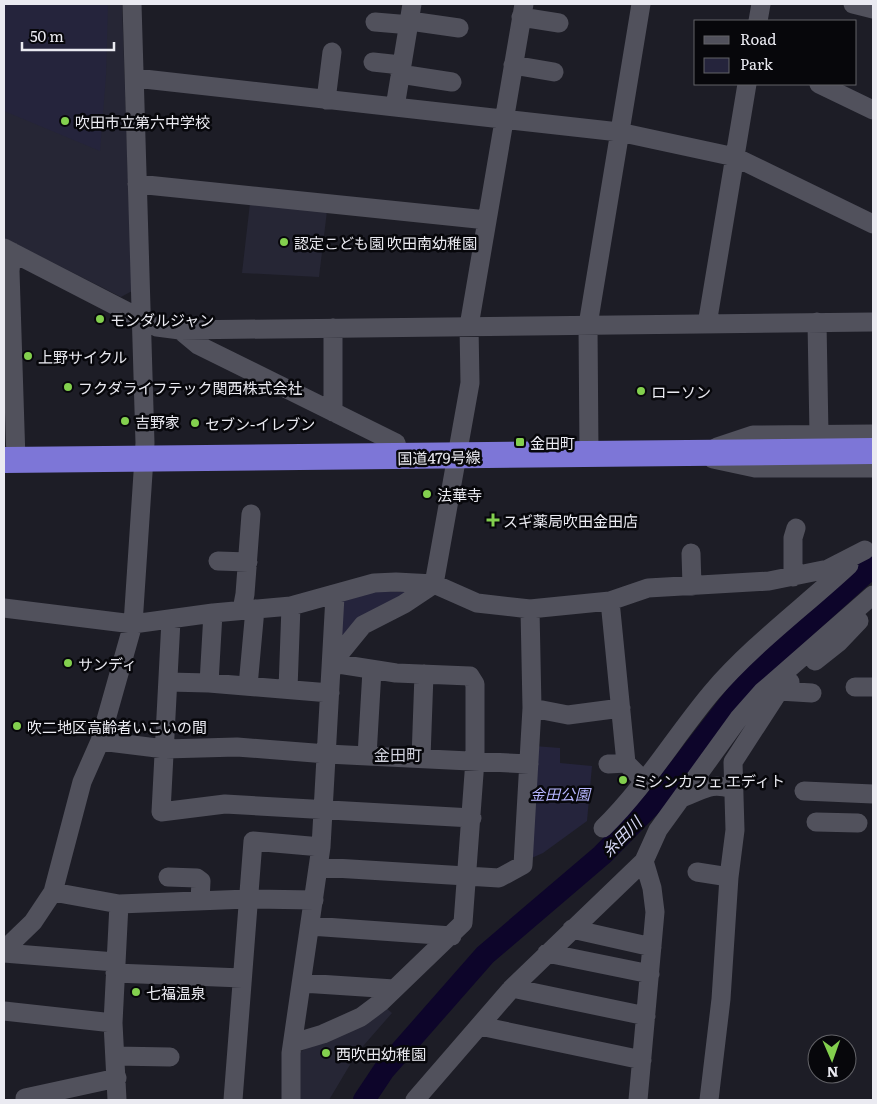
<svg xmlns="http://www.w3.org/2000/svg" width="877" height="1104" font-family="Literata,'Noto Sans JP',serif">
  <rect width="100%" height="100%" fill="#1d1d26"/>
  <path fill="#262635" d="M4 4H122L132 291 121 297 4 238Z
    M250 203 327 211 319 277 242 273Z
    M384 1006 392 1013 357 1053 329 1100H296V1054Z"/>
  <path fill="#25243c" d="M4 4H108L106 75 100 151 4 111Z
    M374 591 415 592 339 646 342 601Z
    M534 746 560 748V763L592 766 587 821 543 853 527 860Z"/>
  <g fill="none" stroke-linecap="round" stroke-linejoin="round">
    <path stroke="#0d052a" stroke-width="22" d="M364 1100 384 1070 485 955 602 855 653 803 737 694 771 658 873 566"/>
    <path stroke="#51515c" stroke-width="19" d="M853 4 873 9
      M521 17 559 23
      M758 21 761 4
      M375 22 399 24 417 22 459 28
      M373 62 401 65
      M513 65 554 72
      M400 74 452 82
      M135 78 619 132 735 157 873 224
      M819 84 873 110
      M326 100 332 52
      M395 107 412 4
      M137 184 487 220
      M4 248 157 327 180 330 873 322
      M12 252 10 271 16 460
      M817 322 819 435
      M707 324 747 84
      M333 328V412
      M180 330 198 345 396 443 400 457
      M717 447 753 435 873 434
      M589 454 588 325 641 4
      M713 459 755 468H873
      M691 553 692 586
      M218 561 248 562
      M793 577V538L796 528
      M610 601 626 763 644 781
      M4 608 133 624 213 613 291 606 374 583 396 582 434 584 477 603 530 609 610 601 648 588 769 581 828 569 865 550
      M242 610 245 594 251 514
      M171 620 161 812 225 804 472 818
      M815 661 839 642 859 621
      M168 682 209 683 330 693
      M209 683 213 613
      M248 686 255 609
      M855 687H873
      M288 689 291 606
      M779 691 812 693
      M532 708 568 715 621 708
      M100 741 165 749 237 747 327 754 529 764
      M367 756 372 670
      M421 758 424 674
      M608 764 626 763
      M804 791 873 794
      M684 797C704 790 710 782 732 789
      M816 822 858 823
      M603 828C645 787 675 736 712 692 752 645 804 607 849 565
      M318 867 499 878 523 865 532 708 530 609
      M697 872 729 877
      M168 877 197 878 201 881 200 901
      M53 892 119 904 248 899 314 900
      M310 926 452 936
      M572 929 652 947
      M4 950 33 922 53 892 82 782 100 741 133 624 145 443 132 4
      M4 953 115 962
      M547 953 650 974
      M115 973 242 978
      M302 983 394 989
      M512 988 646 1016
      M4 1011 113 1023
      M480 1026 642 1060
      M293 1043 323 1034 361 1017 381 1002 463 923 475 760V684L470 676 396 673 332 663 363 625 404 604 434 584 470 383 469 326 524 4
      M115 1056 170 1057
      M25 1100V1098L117 1078
      M117 1100 113 1023 119 904
      M233 1100 253 841 321 847
      M291 1100V1053L321 847 335 596
      M415 1100 512 988 644 861 658 830 739 718 762 692 873 595
      M638 1100 655 912 652 888 644 861
      M709 1100 721 999 729 877 735 830 733 762 779 691 790 682"/>
    <path stroke="#7d76d7" stroke-width="26" d="M4 460 873 451"/>
  </g>
  <g fill="#83d04e" stroke="#07070b" stroke-width="2">
    <circle cx="65" cy="121" r="5"/>
    <circle cx="284" cy="242" r="5"/>
    <circle cx="100" cy="319" r="5"/>
    <circle cx="28" cy="356" r="5"/>
    <circle cx="68" cy="387" r="5"/>
    <circle cx="641" cy="391" r="5"/>
    <circle cx="125" cy="421" r="5"/>
    <circle cx="195" cy="423" r="5"/>
    <rect x="515" y="437" width="10" height="10" rx="2.5"/>
    <circle cx="427" cy="494" r="5"/>
    <path d="M490.5 512.5h5v5h5v5h-5v5h-5v-5h-5v-5h5z"/>
    <circle cx="68" cy="663" r="5"/>
    <circle cx="17" cy="726" r="5"/>
    <circle cx="623" cy="780" r="5"/>
    <circle cx="136" cy="992" r="5"/>
    <circle cx="326" cy="1053" r="5"/>
  </g>
  <g text-anchor="middle" dominant-baseline="central" stroke-width="5" stroke-linejoin="round" paint-order="stroke">
    <g font-size="15" fill="#eaeaf1" stroke="#07070b" text-anchor="start">
      <text x="75" y="121">吹田市立第六中学校</text>
      <text x="294" y="242">認定こども園 吹田南幼稚園</text>
      <text x="110" y="319">モンダルジャン</text>
      <text x="38" y="356">上野サイクル</text>
      <text x="78" y="387">フクダライフテック関西株式会社</text>
      <text x="651" y="391">ローソン</text>
      <text x="135" y="421">吉野家</text>
      <text x="205" y="423">セブン-イレブン</text>
      <text x="530" y="442">金田町</text>
      <text x="437" y="494">法華寺</text>
      <text x="503" y="520">スギ薬局吹田金田店</text>
      <text x="78" y="663">サンディ</text>
      <text x="27" y="726">吹二地区高齢者いこいの間</text>
      <text x="633" y="780">ミシンカフェ エディト</text>
      <text x="146" y="992">七福温泉</text>
      <text x="336" y="1053">西吹田幼稚園</text>
    </g>
    <g font-size="15" fill="#eaeaf1" stroke="#07070b">
      <text transform="translate(439 457) rotate(-1)">国道479号線</text>
    </g>
    <g font-size="15" font-style="italic" fill="#b7b6fe" stroke="#07070b">
      <text x="560" y="793">金田公園</text>
    </g>
    <g font-size="16" fill="#d1d2de" stroke="#07070b">
      <text x="398" y="754">金田町</text>
    </g>
    <g font-size="16" font-style="italic" fill="#d6d7f5" stroke="#07070b">
      <text transform="translate(621 836) rotate(-45)">糸田川</text>
    </g>
  </g>
  <rect width="877" height="1104" fill="none" stroke="#eaeaf1" stroke-width="10"/>
  <rect x="694" y="20" width="162" height="65" fill="#07070b" stroke="#626267"/>
  <rect x="704" y="36" width="25" height="8" fill="#51515c" stroke="#626267"/>
  <text x="740" y="45" font-size="15" fill="#eaeaf1">Road</text>
  <rect x="704" y="58" width="25" height="15" fill="#25243c" stroke="#626267"/>
  <text x="740" y="70" font-size="15" fill="#eaeaf1">Park</text>
  <g transform="translate(832 1059) rotate(178)"><circle r="24" fill="#07070b" stroke="#626267"/>
  <path d="M0-4L9 19L0 12L-9 19Z" fill="#83d04e"/>
  <text y="-8" font-size="14" font-weight="bold" text-anchor="middle" fill="#eaeaf1">N</text>
  </g>
  <path d="M22 42v8h92v-8" fill="none" stroke="#eaeaf1" stroke-width="2.5"/>
  <text x="30" y="42" font-size="15" fill="#eaeaf1" stroke="#07070b" stroke-width="4" paint-order="stroke">50 m</text>
</svg>
